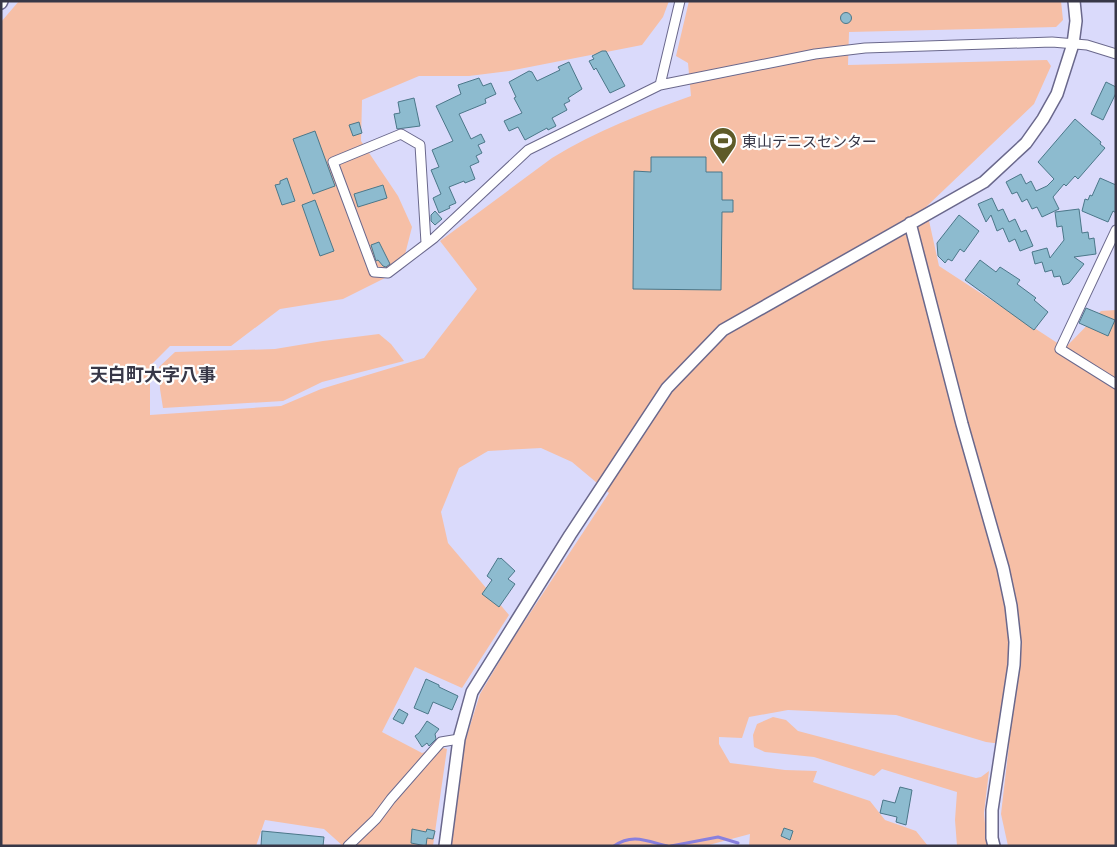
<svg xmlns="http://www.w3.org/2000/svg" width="1117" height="847" font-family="Arial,'Noto Sans JP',sans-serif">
  <rect width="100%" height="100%" fill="#dadafb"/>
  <path fill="#f6bfa6" d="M19 1H669L663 17 642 45 509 71 469 76H419L362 100 361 141 398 196 412 227 401 270 343 299 280 309 231 346H170L150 366V415L281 406 321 389 424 358 477 289 440 241 552 158C596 131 643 113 691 96L688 63 676 56 689 1H1061L1063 20 1056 27 849 32 848 65 1047 60 1051 66 1034 104 926 207 939 266 1065 348 1101 311 1116 310V846H1008L1001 814 1009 745 986 742 896 715 788 710 749 717 742 738 719 737V744L730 763 785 770 817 771 813 782 870 801 885 820 916 831 928 846H749L750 834 705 846H451L464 745 480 694 511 642 609 493 572 462 541 448 488 451 459 468 441 512 448 543 509 615 462 688 415 667 382 732 422 753 440 747 447 749 433 846H343L324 829 265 820 256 846H1V22Z
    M379 334 391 344 404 361 322 382 283 401 163 408 160 389 159 367 175 352 275 349 323 341Z
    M773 717 786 720 798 731 976 778 981 777 989 771 984 813 987 846H957L955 820 957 792 882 769 874 776 814 757 765 752 754 747 753 735 757 724Z"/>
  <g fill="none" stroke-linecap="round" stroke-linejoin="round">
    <path stroke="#8980de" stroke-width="3" d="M614 846C632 833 647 841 667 846
      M671 846 718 837 738 843"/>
  </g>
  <path fill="#8dbbcf" stroke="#4b7789" d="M840.5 18a5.5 5.5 0 1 1 11 0a5.5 5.5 0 1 1-11 0Z
    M602 51H606L625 86 610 93 596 68 594 70 589 61 594 59 592 56Z
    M569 62 582 89 568 98 570 101 564 104 567 110 552 118 556 126 548 130 547 128 525 140 518 127 509 131 504 121 522 113 514 98 516 97 509 82 529 71 532 72 537 81 560 70 558 67Z
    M479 78 483 86 491 83 496 94 485 99 486 103 459 114 471 139 481 134 485 142 478 145 482 153 476 156 479 162 470 166 475 179 465 183 464 181 449 187 456 203 449 206 450 208 439 213 433 198 441 194 431 170 439 167 432 150 453 141 436 106 461 94 458 85Z
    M1106 82 1116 87V93L1103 120 1091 114Z
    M414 98 420 126 397 129 394 114 400 113 398 102Z
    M1075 119 1101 142 1100 144 1105 148 1078 179 1075 176 1066 186 1064 184 1053 197 1059 209 1042 217 1037 207 1032 209 1027 199 1022 202 1017 192 1012 194 1006 182 1021 174 1026 184 1031 181 1036 191 1047 186 1054 179 1038 162Z
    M359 122 362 133 353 136 349 125Z
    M315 131 335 186 313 194 293 139Z
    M651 157H706V172H722V200H733V212H722L721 290 633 289 634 171 651 172Z
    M287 178 295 201 282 205 275 185 280 184V181Z
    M1100 178 1116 185V213L1113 211 1108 222 1082 211 1085 199 1088 200 1090 195 1092 196Z
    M383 185 387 198 358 207 354 194Z
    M992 198 998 211 1003 209 1009 222 1015 219 1021 232 1026 230 1033 246 1020 251 1015 239 1009 242 1003 228 997 231 991 215 986 222 978 204Z
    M315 200 334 251 320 256 302 205Z
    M1079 209 1082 233 1088 232 1089 239 1094 238 1096 254 1074 257 1084 264 1069 283 1063 285 1060 276 1054 277 1052 270 1045 272 1042 262 1035 264 1032 252 1047 248 1050 258 1064 240 1062 226 1057 227 1055 212Z
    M435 211 442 219 435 225 431 221V215Z
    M959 215 979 231 964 252 960 249 952 261 948 259 945 263 938 256 937 243Z
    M379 242 390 264 386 267 383 266 378 260 376 261 371 245Z
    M980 260 996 272 1000 267 1020 280 1017 284 1036 298 1034 300 1048 312 1034 330 965 280Z
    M1086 308 1115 320 1108 336 1079 323Z
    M498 558 500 559 501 558 515 571 508 579 515 584 499 607 482 594 492 580 487 576Z
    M426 679 439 685V687L458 696 452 710 433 702 428 714 414 708Z
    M399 709 408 714 403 724 393 719Z
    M427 721 439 729 435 734 436 739 429 746 427 743 422 747 415 736 419 733Z
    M900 787 912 790 906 825 896 822 897 817 880 813 883 800 895 803Z
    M784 828 793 831 790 840 781 836Z
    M412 829 426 832 427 829 435 831 433 839 427 838 426 846 411 843Z
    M262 831 324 837 323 846H261Z"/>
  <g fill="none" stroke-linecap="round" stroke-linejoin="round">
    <defs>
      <path id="minor" d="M660 85 680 1
        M1116 230 1060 349 1116 384
        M426 243 420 145 401 134 333 162 374 272 388 273 434 238 528 150 660 85 815 54 865 48 1052 42 1087 45 1116 54
        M348 846 376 819 391 799 441 742 459 739"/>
      <path id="tertiary" d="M1 3 2 1
        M910 223 962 424 1003 568 1011 606 1015 642 1014 665 992 810V838L994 846
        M445 846 459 739 472 692 570 535 667 388 723 330 984 182 1026 143 1043 119 1057 94 1073 44 1076 21 1074 1"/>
    </defs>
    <use href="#minor" stroke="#6a688c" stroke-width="11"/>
    <use href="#tertiary" stroke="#6a688c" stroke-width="14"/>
    <use href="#minor" stroke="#fff" stroke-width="9"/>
    <use href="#tertiary" stroke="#fff" stroke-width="11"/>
  </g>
  <defs>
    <symbol id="stadium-pin" viewBox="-11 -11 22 30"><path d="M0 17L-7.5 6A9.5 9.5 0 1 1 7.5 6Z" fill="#5e5b28" stroke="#fefefe"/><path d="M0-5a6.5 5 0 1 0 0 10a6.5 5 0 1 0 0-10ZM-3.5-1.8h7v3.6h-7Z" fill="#fff"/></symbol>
  </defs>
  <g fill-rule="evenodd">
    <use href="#stadium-pin" x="707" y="125" width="32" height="43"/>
  </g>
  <g text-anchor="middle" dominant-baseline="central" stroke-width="4.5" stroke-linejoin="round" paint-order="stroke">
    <g font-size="15" fill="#373747" stroke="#fefefe" text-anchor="start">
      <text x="742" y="141">東山テニスセンター</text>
    </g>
    <g font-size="18" font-weight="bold" fill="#373747" stroke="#fefefe">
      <text x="153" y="375">天白町大字八事</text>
    </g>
  </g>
  <rect width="1117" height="847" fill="none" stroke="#373747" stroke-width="5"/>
</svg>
